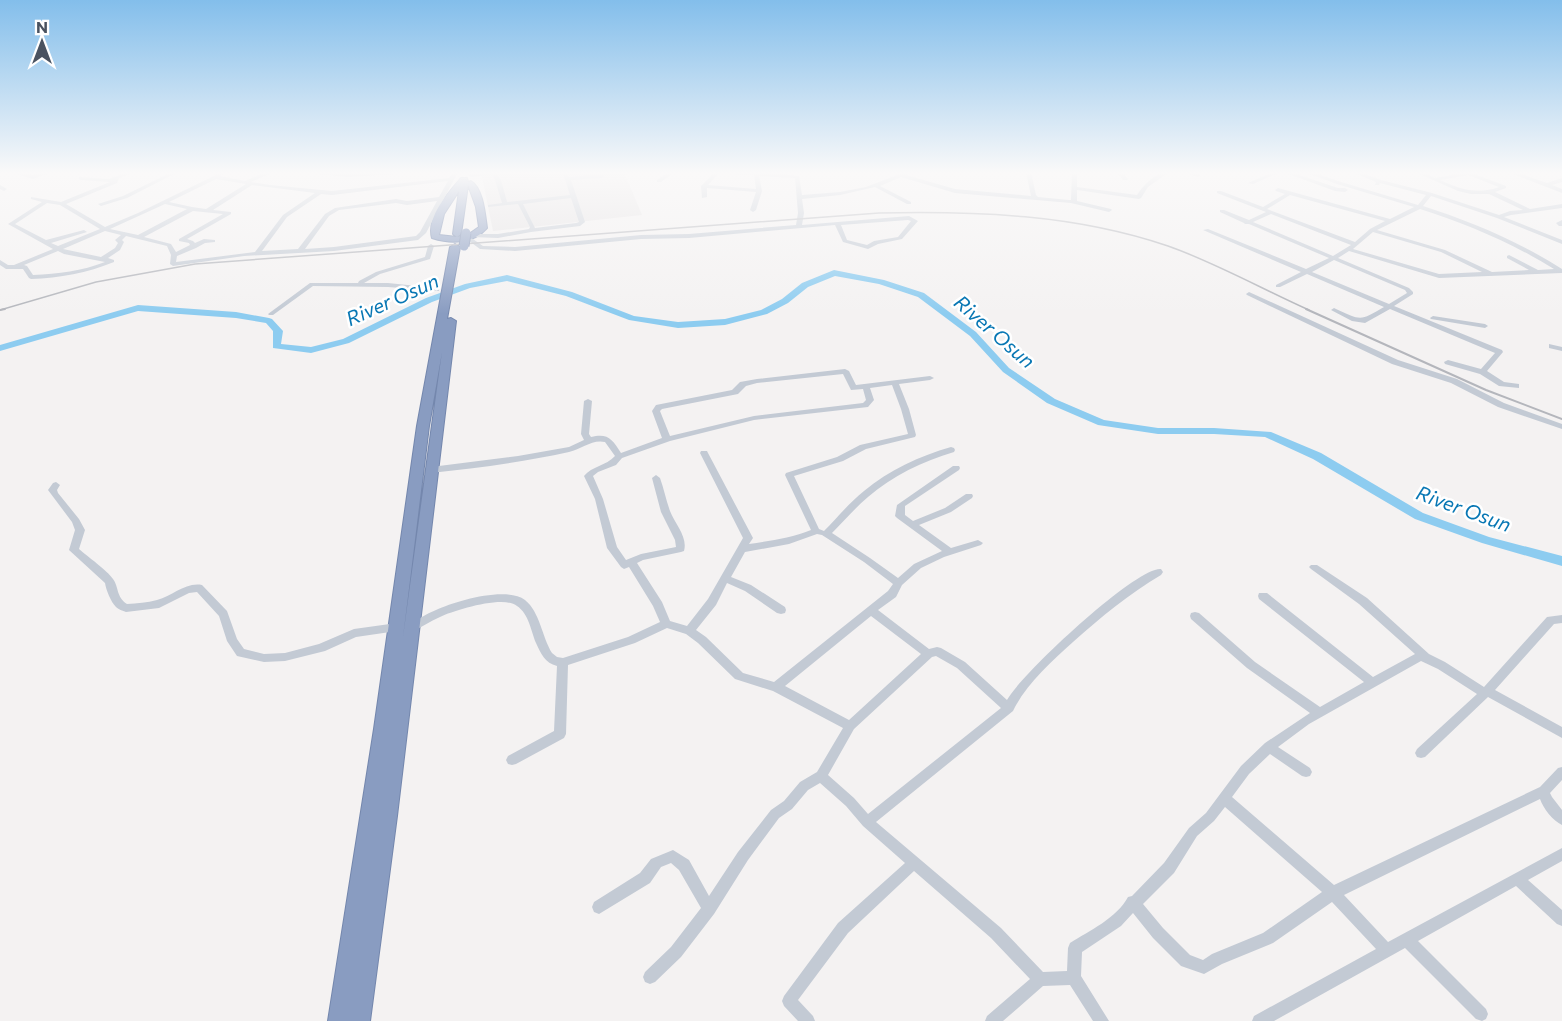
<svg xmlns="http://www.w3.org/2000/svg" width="1562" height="1021" font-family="Commissioner,sans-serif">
  <rect width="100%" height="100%" fill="#f4f2f2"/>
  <path fill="#e5e3e4" d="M481 172H624L642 215 493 231Z"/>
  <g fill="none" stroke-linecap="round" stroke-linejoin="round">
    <path fill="#8dccf0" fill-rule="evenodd" d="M834 270 884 280 924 293 976 332 1009 368 1055 399 1104 420 1158 428H1214L1271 432 1321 453 1423 513 1489 537 1562 556V566L1482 543 1415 519 1313 459 1265 437 1214 434H1158L1098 425 1047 403 1003 372 970 336 918 297 879 284 835 276 808 287 788 303 767 314 725 325 678 328 629 320 566 296 507 281 470 288 432 302 349 343 311 353 273 348V331L266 323 236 318 138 311 0 351V345L138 305 236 312 269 318 272 319 283 331 281 344 311 347 343 339 426 298 465 284 507 275 572 292 634 316 678 322 725 319 761 310 782 299 802 283Z"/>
    <defs>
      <path id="highway" d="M461 178H467L468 182 471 181C483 188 485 214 487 228 473 244 451 244 432 238 426 217 448 193 461 178ZM468 185 476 207 479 227 469 234 457 237 461 234ZM459 191 453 234 457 237 439 235 444 214Z
        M455 244 460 247 447 319 451 318 456 321 397 816 370 1021H328L374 729 417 426 450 247ZM442 352 403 637 429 426Z"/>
    </defs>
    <use href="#highway" stroke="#7487ad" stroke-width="2"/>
    <path fill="#c3cad4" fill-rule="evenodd" d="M17 172 33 175 45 172H52L33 179 17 174Z
      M128 172H135L119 178 117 183 66 204 105 227 138 213 222 172H228L220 176 245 181 266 172H271V173L251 182 270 185 332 191 449 178 453 172H458L426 233 418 240 334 251 244 256 173 266 170 264 171 255 167 246 126 236 122 240 124 242 120 250 108 258 114 260V262C87 273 60 278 31 279L29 278 23 269H6L0 265V260L8 265H14L53 249 8 224 42 202 31 199V197L61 202 110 182 81 180 79 179V177L109 179ZM216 179 246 184 206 209 192 207 169 202ZM448 181 439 197 407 201 396 199 335 208 325 214 298 249 262 251 287 217 321 194 332 195ZM252 185 315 193 283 215 255 252 176 262 177 256 196 248 205 243 215 242V240L204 239 195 243 193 241 187 239 231 214V212L213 210ZM437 201 420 232 416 236 334 247 305 249 329 216 339 210 396 203 407 205ZM47 203 60 205 100 229 58 246 51 243 87 232 84 230 46 240 15 224ZM165 204 187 209 138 235 110 229ZM193 211 223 214 179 239V241L189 243 190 245 176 252 171 244 144 237ZM105 231 121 235 115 240 118 243 115 248 101 257 63 249ZM58 251 64 254 105 262C82 271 58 274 33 275L27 266 24 265Z
      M172 172H178L127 198 101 206 98 204 123 196Z
      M316 172 348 173 397 172 394 174 348 177 319 174Z
      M489 172H502L497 174 501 180 507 202 570 195 565 179 561 172H565L569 177 602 174 605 176 602 178 571 180 585 222 580 226 531 232 498 238 471 237V235L473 234H498L529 229 530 227 518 204 488 207V205L502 203 495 180 492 174 472 177 469 175ZM571 198 579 222 576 223 535 228 523 204Z
      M669 172H675L661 182H657V180Z
      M715 172H720L708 185 756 189 754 175 734 174 732 172H756L799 176 802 195 840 192 866 187 905 172 908 173 906 175 955 189 1031 196 1026 172H1031L1036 195 1038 197 1069 200H1071L1072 172H1077V187L1137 195C1144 185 1156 171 1169 172L1148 187 1141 198 1139 199 1077 190V201L1111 209 1112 210 1109 212 1071 203 955 193 901 177 880 186 911 202V204H907L875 187 840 195 802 199 804 213 802 225 909 216 918 221 902 239 878 244 868 249 843 242 835 225 689 238 641 239 515 251 480 249 465 238 470 237 483 246 515 247 641 235 689 234 796 225 798 213 795 178 759 176 762 191 756 210 753 212 750 210 756 192 707 188V197L702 198 701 186ZM908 220 911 221 898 237 874 241 867 245 847 240 841 225Z
      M1117 172H1122L1128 179 1127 180H1123Z
      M1182 172H1190L1201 175 1198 177Z
      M1274 172H1280L1253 184 1248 183Z
      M1283 172H1290L1338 188H1345L1348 190 1345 192 1335 191Z
      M1307 172H1312L1341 182 1418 205 1426 195 1380 183 1379 185H1375L1376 182 1352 172H1359L1381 180 1432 193 1499 215 1510 211 1523 210 1489 194H1471L1458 191 1415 172H1421L1435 178 1469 172 1506 186V188L1495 192 1530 209 1562 204V208L1511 215 1504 217 1562 240V244L1497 218 1431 196 1423 206C1472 222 1518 241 1562 269V273L1439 278 1349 251 1338 258 1409 288 1413 292V294L1394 306 1502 350 1503 352 1487 371 1504 382 1519 384V388L1499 386 1480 374 1445 364 1444 362 1448 360 1481 369 1495 353 1390 309 1365 323 1352 321 1331 310 1334 308 1336 309C1362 321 1360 321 1384 307L1307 274 1280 287H1276V285L1301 272 1203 230 1208 229 1306 269 1329 258 1249 224H1245L1244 223 1220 212V210H1224L1249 220 1266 212 1217 193V191H1221L1263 207 1285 194 1276 191 1275 190 1278 188 1390 219 1414 207 1337 184 1307 173ZM1468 175 1499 187C1478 195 1459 189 1440 180ZM1290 195 1385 221 1370 229 1355 242 1267 209ZM1420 209C1467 224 1512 243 1554 269L1538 270 1509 255 1507 256V258L1529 270 1492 272 1445 250 1377 230ZM1271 214 1351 245 1333 256 1253 222ZM1373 232 1441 252 1482 272 1439 274 1353 249ZM1334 260 1405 290 1407 293 1389 304 1312 272Z
      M1508 172H1515L1547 183 1562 178V182L1552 185 1562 189V193Z
      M0 185 7 189 4 191 0 189Z
      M1562 220V226H1559L1556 223Z
      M431 244 434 246 430 259 380 274 364 283H388L437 288 439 289V291L388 287 313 286 273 315H269L268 314 310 283H358L359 281 376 272 425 257 428 246Z
      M1249 292 1398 360 1457 379 1504 403 1562 424V429L1498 407 1451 383 1392 364 1247 295 1246 294Z
      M1433 316 1485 324 1488 326 1485 328 1431 319 1430 318Z
      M1549 344 1562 347V351L1549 348Z
      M845 369 849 371 856 385 930 376 934 378 930 380 899 384 909 409 916 435 915 437 866 449 843 461 794 476 819 529 824 531C837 518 849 503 864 491 889 470 920 456 951 447L954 448 955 450 954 452C923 461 892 476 868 497 855 508 844 521 832 533L870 558 898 578 914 564 942 551 897 518 895 516 897 505 953 466H959L960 468 959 470 905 506V515L913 521 945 508 966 494H972L973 496 972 498 951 512 919 525 951 548 978 540 983 543 981 545 944 557 921 568 902 585 896 597 878 610 929 649 937 647 941 648 965 662 1007 700C1020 675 1137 566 1161 569L1163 572 1161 575C1129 594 1101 617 1073 642 1051 662 1026 684 1013 711L876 822 1001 928 1043 972 1067 971 1068 948 1070 943C1089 931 1117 918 1128 897L1132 896 1164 863 1189 828 1206 813 1241 766 1265 743 1310 713 1247 668 1191 619 1190 616 1191 613 1195 612 1199 613 1255 662 1320 707 1364 682 1259 599 1258 596 1259 593H1267L1373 677 1415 654 1359 604 1311 569 1309 567 1311 565H1317L1367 598 1429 654 1445 662 1484 687 1547 617 1562 615V623L1554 624 1495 690 1562 727V738L1488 697 1425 757 1421 758 1417 757 1415 753 1417 749 1477 694 1438 669 1421 661 1309 724 1278 747 1310 768 1312 772 1310 776 1306 777 1302 776 1270 754 1249 774 1232 797 1334 885 1540 787 1558 768 1562 767V780L1550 793 1552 797 1562 810V825C1553 821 1543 808 1540 799L1344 895 1388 942 1562 848V861L1528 880 1562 910V926L1557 924 1516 886 1418 941 1486 1009 1488 1014 1486 1019 1482 1021 1476 1019 1405 948 1274 1021H1252L1254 1016 1376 949 1332 902 1273 943 1222 964 1204 974 1181 966 1153 938 1133 913 1121 926 1082 952 1081 976 1109 1021H1093L1070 985 1043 986 1003 1021H985L987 1016 1030 979 991 938 914 871 848 933 798 1000 813 1016 815 1021H798L784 1006 782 1001 784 996 838 923 905 863 863 826 846 806 820 783 808 790 792 809 779 818 748 860 714 914 681 957 655 982 650 984 645 982 643 977 645 972 671 947 701 908 679 870 671 863 661 867 650 883 599 914 594 912 592 907 594 902 640 873 651 859 673 850 689 860 709 896 738 852 771 810 784 801 800 782 817 772 843 728 773 691 735 679 698 643 686 634 667 628 635 643 568 665 566 734 564 738 516 764 512 765 508 764 506 760 508 756 554 731 557 666C545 663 541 654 536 643 531 631 529 614 517 606 504 595 455 610 440 617 430 621 421 628 411 632L407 631 406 628 407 625C417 620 426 614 436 610 456 601 506 586 525 600 540 612 542 637 552 653L557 657 563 658 628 637 660 622 653 606 629 567 624 569 621 567 607 548 595 499 584 476C592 466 606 466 615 456L605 442C592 439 582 449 569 452 524 462 477 468 431 473L427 470 431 467 518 456 569 447 584 440 581 434 584 401 588 399 592 401 589 434 591 437C608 433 612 439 621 453L662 438 652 411 656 405 732 390 740 382 757 379ZM843 374 851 390 863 389 866 400 863 403 754 416 670 436 660 411 662 409 738 394 746 386 757 383ZM892 385 901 409 908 434 860 445 837 457 786 473 785 475 811 530C791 538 770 541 749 544L753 538 708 453 707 451H701L700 453 743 538 708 599 687 626 670 621 662 602 637 563 643 560 681 552 684 551C688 537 675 524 670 511 666 500 664 489 660 478L656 475 652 478 661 512 675 540 676 547 641 554 626 560 617 547 603 499 593 476 598 472 616 465 622 458 670 441 754 420 868 407 874 400 870 388ZM817 534 822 535 864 562 893 584 888 591 774 682 743 673 706 637 696 630 716 605 727 583 745 591 777 613 781 614 785 613 786 610 785 607 751 585 731 577 745 552 789 544ZM871 616 921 654 849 720 785 686ZM936 656 957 668 1001 708 868 814 854 798 828 775 854 729 932 657ZM1225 807 1322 892 1263 933 1212 954 1203 960 1190 955 1163 928 1143 904 1174 873 1197 836 1214 821Z
      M56 482 60 485 57 490 58 493 79 519 85 530 79 549C88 557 107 570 113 579 119 587 116 597 127 604 137 603 147 603 157 600 173 596 185 582 202 585L227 611 237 639 244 649 264 654 285 653 319 644 354 629 397 623 401 624 402 627 401 630 397 631 356 637 325 651 285 661 264 662 237 656 227 641 219 616 197 592 189 593 159 608 126 612C123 611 118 609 116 607 111 602 106 590 105 583L69 550 75 530 72 522 48 490 53 483Z"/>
    <use href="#highway" fill="#899cc1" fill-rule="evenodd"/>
    <path stroke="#b4b6bc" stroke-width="1.5" d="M0 310 96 282 195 264 879 213C977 211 1074 214 1168 246 1214 262 1264 290 1309 310"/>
    <path stroke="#b4b6bc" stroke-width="2" d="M1306 309 1486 390 1562 419
      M0 310 5 309"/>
    <defs>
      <path id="highway-bridge" d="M464 246 466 233"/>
    </defs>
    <use href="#highway-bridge" stroke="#7487ad" stroke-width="11" stroke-linecap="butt"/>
    <use href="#highway-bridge" stroke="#899cc1" stroke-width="9"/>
  </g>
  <linearGradient id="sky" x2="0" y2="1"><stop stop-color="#83beeb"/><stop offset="0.55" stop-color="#faf9f9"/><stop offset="1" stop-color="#faf9f9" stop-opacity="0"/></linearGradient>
  <rect width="1562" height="314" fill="url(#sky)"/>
  <g text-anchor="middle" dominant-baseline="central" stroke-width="5" stroke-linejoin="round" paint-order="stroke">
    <g font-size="20" font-style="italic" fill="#0877b4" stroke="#fff">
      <text transform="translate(392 299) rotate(-24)">River Osun</text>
      <text transform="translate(995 331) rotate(41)">River Osun</text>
      <text transform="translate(1464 508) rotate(20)">River Osun</text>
    </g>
  </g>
  <g transform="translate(42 42)" stroke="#ffffff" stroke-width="4.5" paint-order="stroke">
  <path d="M0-4.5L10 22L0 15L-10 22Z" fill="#495260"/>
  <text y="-9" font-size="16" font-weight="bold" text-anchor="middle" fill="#495260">N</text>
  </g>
</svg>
